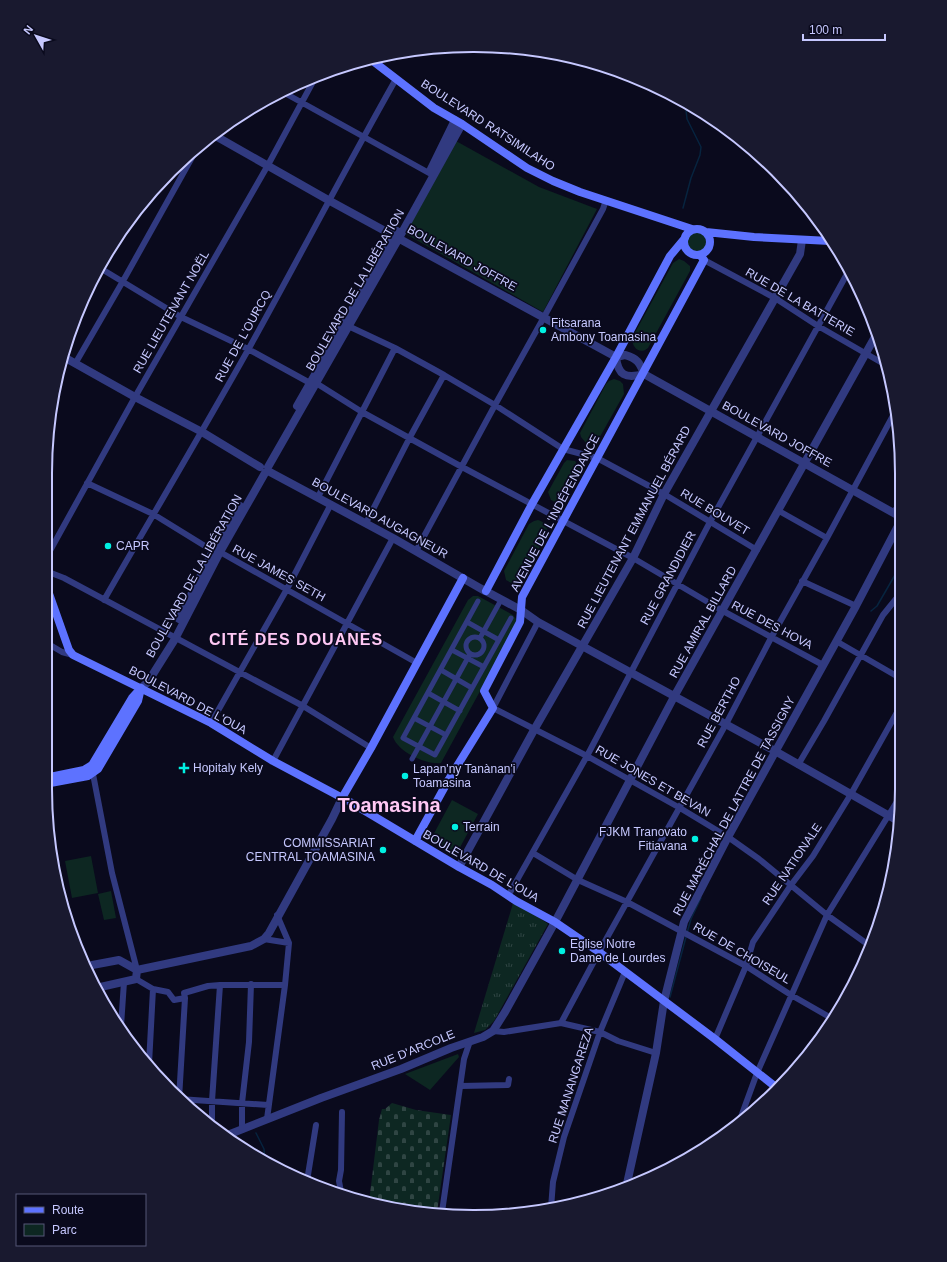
<svg xmlns="http://www.w3.org/2000/svg" width="947" height="1262" font-family="Helvetica,sans-serif">
  <defs>
    <pattern id="grass-tufts" width="24" height="20" patternUnits="userSpaceOnUse"><rect width="24" height="20" fill="#0d2722"/><path d="M3 7l-1-3M5 7V3M7 7l1-3M15 17l-1-3M17 17v-4M19 17l1-3" fill="none" stroke="#2f4543"/></pattern>
    <pattern id="cemetery-stones" width="16" height="16" patternUnits="userSpaceOnUse"><rect width="16" height="16" fill="#0d2722"/><path d="M2 7V4a2 2 0 0 1 4 0v3zM10 15v-3a2 2 0 0 1 4 0v3z" fill="#2f4543"/></pattern>
  </defs>
  <rect width="100%" height="100%" fill="#0a0a1d"/>
  <path fill="url(#grass-tufts)" d="M514 900 548 924 494 1021 485 1030 474 1033Z"/>
  <path fill="url(#cemetery-stones)" d="M392 1103 416 1110 451 1115 437 1212 390 1209 369 1202 379 1120 382 1109H385Z"/>
  <path fill="#0d2722" d="M456 141 539 187 597 209 543 312 404 233Z
    M686 242a10 10 0 1 1 20 0a10 10 0 1 1-20 0Z
    M679 259 684 261 690 266V271L648 348C640 355 632 348 632 338L673 263Z
    M614 379 620 381 623 384 624 394 597 442 594 444 586 443 581 437 580 433 606 384 609 381Z
    M567 460 575 461 580 468V472L564 501 557 503 551 500 548 492 564 463Z
    M538 520C546 523 549 527 546 536L521 580 518 584H513L506 580 504 571 529 524 534 521Z
    M473 596H478L513 615 516 619V625L441 763C426 765 398 752 393 737L468 600Z
    M452 800 478 814 457 853 431 839Z
    M91 856 98 893 72 898 65 861Z
    M111 891 116 918 104 920 98 894Z
    M458 1054 459 1057 430 1090 405 1074Z"/>
  <g fill="none" stroke-linecap="round" stroke-linejoin="round">
    <path stroke="#07243f" stroke-width="1.5" d="M683 208 691 178 700 155 701 147 687 119 685 101
      M871 611 877 606 899 568
      M687 933 691 919 701 898
      M670 997 686 937
      M256 1133 264 1149 265 1161"/>
    <path stroke="#313a80" stroke-width="5" d="M478 601 403 738 435 755 511 618
      M467 622 499 640
      M466 646a9 9 0 1 1 18 0a9 9 0 1 1-18 0Z
      M480 638 501 600
      M452 650 484 667
      M441 670 472 688
      M428 693 460 711
      M414 718 446 735
      M412 759 470 654"/>
    <path stroke="#313a80" stroke-width="6" d="M281 91 429 173
      M704 260 775 298 818 326 884 364
      M100 268 181 317 248 349 310 383H316L362 412 462 467 633 558 723 611 823 665
      M346 325 395 348 444 375 495 405 563 449 597 458 664 494 757 550
      M75 364 123 281 199 145
      M87 483 153 514 213 551 220 552 417 663
      M318 497 395 348
      M779 511 827 538
      M893 512 899 506
      M366 523 410 437 444 375
      M416 551 495 405 544 317 603 209 606 200
      M46 558 135 397 268 165 315 78
      M46 571 64 578 303 706 371 748
      M802 581 856 606
      M104 600C152 516 201 434 248 350 298 260 345 169 396 79
      M538 622 493 708 587 756 680 808 728 837 759 859 827 915 870 946
      M836 641 900 678
      M45 642 62 652 73 655
      M211 723 287 589 331 504
      M273 761 393 538
      M798 765 824 721 883 615 900 594
      M91 771 93 774 112 873 137 970
      M533 853 578 880 627 902 746 966 791 995 833 1019
      M508 896 587 756 710 522 848 272
      M264 939 289 943
      M136 979 153 989 168 992 174 1000 185 998 184 993 208 986 220 985H285
      M561 1023 599 952 726 724 771 638 827 538 896 410
      M121 1026 124 982
      M493 1031 504 1032 561 1023 600 1032 618 1041 656 1053
      M715 1039 746 966 753 942 791 885 813 856 851 794 900 707
      M149 1064 153 989
      M461 1086 508 1085 509 1079
      M179 1099 185 998
      M179 1099 268 1105
      M267 1119 285 985 289 943 277 915
      M738 1125 757 1073 827 915 901 795
      M212 1128V1101L220 985
      M242 1130V1103L249 1042 251 984
      M307 1181 316 1125
      M341 1192 339 1181 341 1170 342 1112
      M551 1208 553 1182 564 1137 600 1032 625 972
      M442 1212 464 1059 470 1041"/>
    <path stroke="#313a80" stroke-width="8" d="M212 134 330 201 616 357
      M430 171 455 120
      M625 355C637 358 640 363 644 374 625 379 618 375 616 357Z
      M62 356 135 397 202 432 260 467
      M644 374 899 516
      M297 406 397 231
      M268 467 399 238 462 124
      M268 471 393 538 485 591
      M480 588 521 610 538 622 775 751 900 822
      M179 619 213 551 240 506
      M141 688 148 682 175 639 220 552 265 473
      M459 867 534 730 633 558 664 494 800 254 802 240
      M87 966 119 960 137 970 251 946 264 939 269 933 332 819 342 798
      M96 988 136 979 137 970
      M225 1136 321 1098 401 1069 451 1048 483 1037 493 1031 505 1012 555 922 675 695 876 335
      M626 1188 656 1053 664 1001 684 922 728 837 856 606 899 524"/>
    <path stroke="#5d72ff" stroke-width="8" d="M369 58 434 108 462 124 527 168 553 181 580 192 692 229
      M684 242a13 13 0 1 1 26 0a13 13 0 1 1-26 0Z
      M706 232 754 237 830 241
      M46 585 69 650 73 655 211 723 273 761 350 802 459 867 492 885 516 901 555 922 599 952 715 1039 777 1088
      M486 591 532 504 616 357 670 256 685 238
      M45 778 84 770 92 765 132 698 141 688
      M45 784 88 776 98 769 138 701 141 688
      M342 798 371 748 463 578
      M415 841 449 779 493 708 484 691 520 622 522 597 704 260 700 255"/>
  </g>
  <g fill="#00f1e3" stroke="#0a0a1d" stroke-width="1.5">
    <circle cx="543" cy="330" r="4"/>
    <circle cx="108" cy="546" r="4"/>
    <path d="M182 762h4v4h4v4h-4v4h-4v-4h-4v-4h4z"/>
    <circle cx="405" cy="776" r="4"/>
    <circle cx="455" cy="827" r="4"/>
    <circle cx="695" cy="839" r="4"/>
    <circle cx="383" cy="850" r="4"/>
    <circle cx="562" cy="951" r="4"/>
  </g>
  <g text-anchor="middle" dominant-baseline="central" stroke-width="3.5" stroke-linejoin="round" paint-order="stroke">
    <g font-size="12" fill="#c6c8ff" stroke="#0a0a1d">
      <text transform="translate(488 125) rotate(33)">BOULEVARD RATSIMILAHO</text>
      <text transform="translate(462 258) rotate(29)">BOULEVARD JOFFRE</text>
      <text transform="translate(355 290) rotate(-60)">BOULEVARD DE LA LIBÉRATION</text>
      <text transform="translate(800 302) rotate(30)">RUE DE LA BATTERIE</text>
      <text transform="translate(171 312) rotate(-60)">RUE LIEUTENANT NOËL</text>
      <text transform="translate(243 336) rotate(-61)">RUE DE L'OURCQ</text>
      <text transform="translate(777 434) rotate(29)">BOULEVARD JOFFRE</text>
      <text transform="translate(715 512) rotate(31)">RUE BOUVET</text>
      <text transform="translate(555 513) rotate(-62)">AVENUE DE L'INDÉPENDANCE</text>
      <text transform="translate(380 518) rotate(29)">BOULEVARD AUGAGNEUR</text>
      <text transform="translate(634 527) rotate(-62)">RUE LIEUTENANT EMMANUEL BÉRARD</text>
      <text transform="translate(279 573) rotate(29)">RUE JAMES SETH</text>
      <text transform="translate(194 576) rotate(-61)">BOULEVARD DE LA LIBÉRATION</text>
      <text transform="translate(668 578) rotate(-62)">RUE GRANDIDIER</text>
      <text transform="translate(703 622) rotate(-61)">RUE AMIRAL BILLARD</text>
      <text transform="translate(772 625) rotate(28)">RUE DES HOVA</text>
      <text transform="translate(188 700) rotate(28)">BOULEVARD DE L'OUA</text>
      <text transform="translate(719 712) rotate(-62)">RUE BERTHO</text>
      <text transform="translate(653 781) rotate(30)">RUE JONES ET BEVAN</text>
      <text transform="translate(734 806) rotate(-62)">RUE MARÉCHAL DE LATTRE DE TASSIGNY</text>
      <text transform="translate(792 864) rotate(-56)">RUE NATIONALE</text>
      <text transform="translate(481 866) rotate(30)">BOULEVARD DE L'OUA</text>
      <text transform="translate(742 953) rotate(30)">RUE DE CHOISEUL</text>
      <text transform="translate(413 1050) rotate(-22)">RUE D'ARCOLE</text>
      <text transform="translate(571 1085) rotate(-72)">RUE MANANGAREZA</text>
    </g>
    <g font-size="12" fill="#c6c8ff" stroke="#0a0a1d" text-anchor="start">
      <text x="551" y="323">Fitsarana<tspan x="551" dy="14">Ambony Toamasina</tspan></text>
      <text x="116" y="546">CAPR</text>
      <text x="193" y="768">Hopitaly Kely</text>
      <text x="413" y="769">Lapan'ny Tanànan'i<tspan x="413" dy="14">Toamasina</tspan></text>
      <text x="463" y="827">Terrain</text>
      <text x="687" y="832" text-anchor="end">FJKM Tranovato<tspan x="687" dy="14">Fitiavana</tspan></text>
      <text x="375" y="843" text-anchor="end">COMMISSARIAT<tspan x="375" dy="14">CENTRAL TOAMASINA</tspan></text>
      <text x="570" y="944">Eglise Notre<tspan x="570" dy="14">Dame de Lourdes</tspan></text>
    </g>
    <g font-size="16" font-weight="bold" letter-spacing="1" fill="#ffc8f4" stroke="#0a0a1d">
      <text x="296" y="639">CITÉ DES DOUANES</text>
    </g>
    <g font-size="20" font-weight="bold" fill="#ffc8f4" stroke="#0a0a1d">
      <text x="389" y="805">Toamasina</text>
    </g>
  </g>
  <path d="M0 0H947V1262H0ZM473 52H474A421 421 0 0 1 895 473V789A421 421 0 0 1 474 1210H473A421 421 0 0 1 52 789V473A421 421 0 0 1 473 52Z" fill="#19192f" fill-rule="evenodd"/>
  <path fill="none" stroke="#c6c8ff" stroke-width="2" d="M473 52H474A421 421 0 0 1 895 473V789A421 421 0 0 1 474 1210H473A421 421 0 0 1 52 789V473A421 421 0 0 1 473 52Z"/>
  <rect x="16" y="1194" width="130" height="52" fill="#0a0a1d" stroke="#555677"/>
  <rect x="24" y="1207" width="20" height="6" fill="#5d72ff" stroke="#555677"/>
  <text x="52" y="1214" font-size="12" fill="#c6c8ff">Route</text>
  <rect x="24" y="1224" width="20" height="12" fill="#0d2722" stroke="#555677"/>
  <text x="52" y="1234" font-size="12" fill="#c6c8ff">Parc</text>
  <g transform="translate(36 36) rotate(309)" stroke="#0a0a1d" stroke-width="3" paint-order="stroke">
  <path d="M0-3L7 15L0 10L-7 15Z" fill="#c6c8ff"/>
  <text y="-6" font-size="11" font-weight="bold" text-anchor="middle" fill="#c6c8ff">N</text>
  </g>
  <path d="M803 34v6h82v-6" fill="none" stroke="#c6c8ff" stroke-width="2"/>
  <text x="809" y="34" font-size="12" fill="#c6c8ff" stroke="#0a0a1d" stroke-width="3" paint-order="stroke">100 m</text>
</svg>
